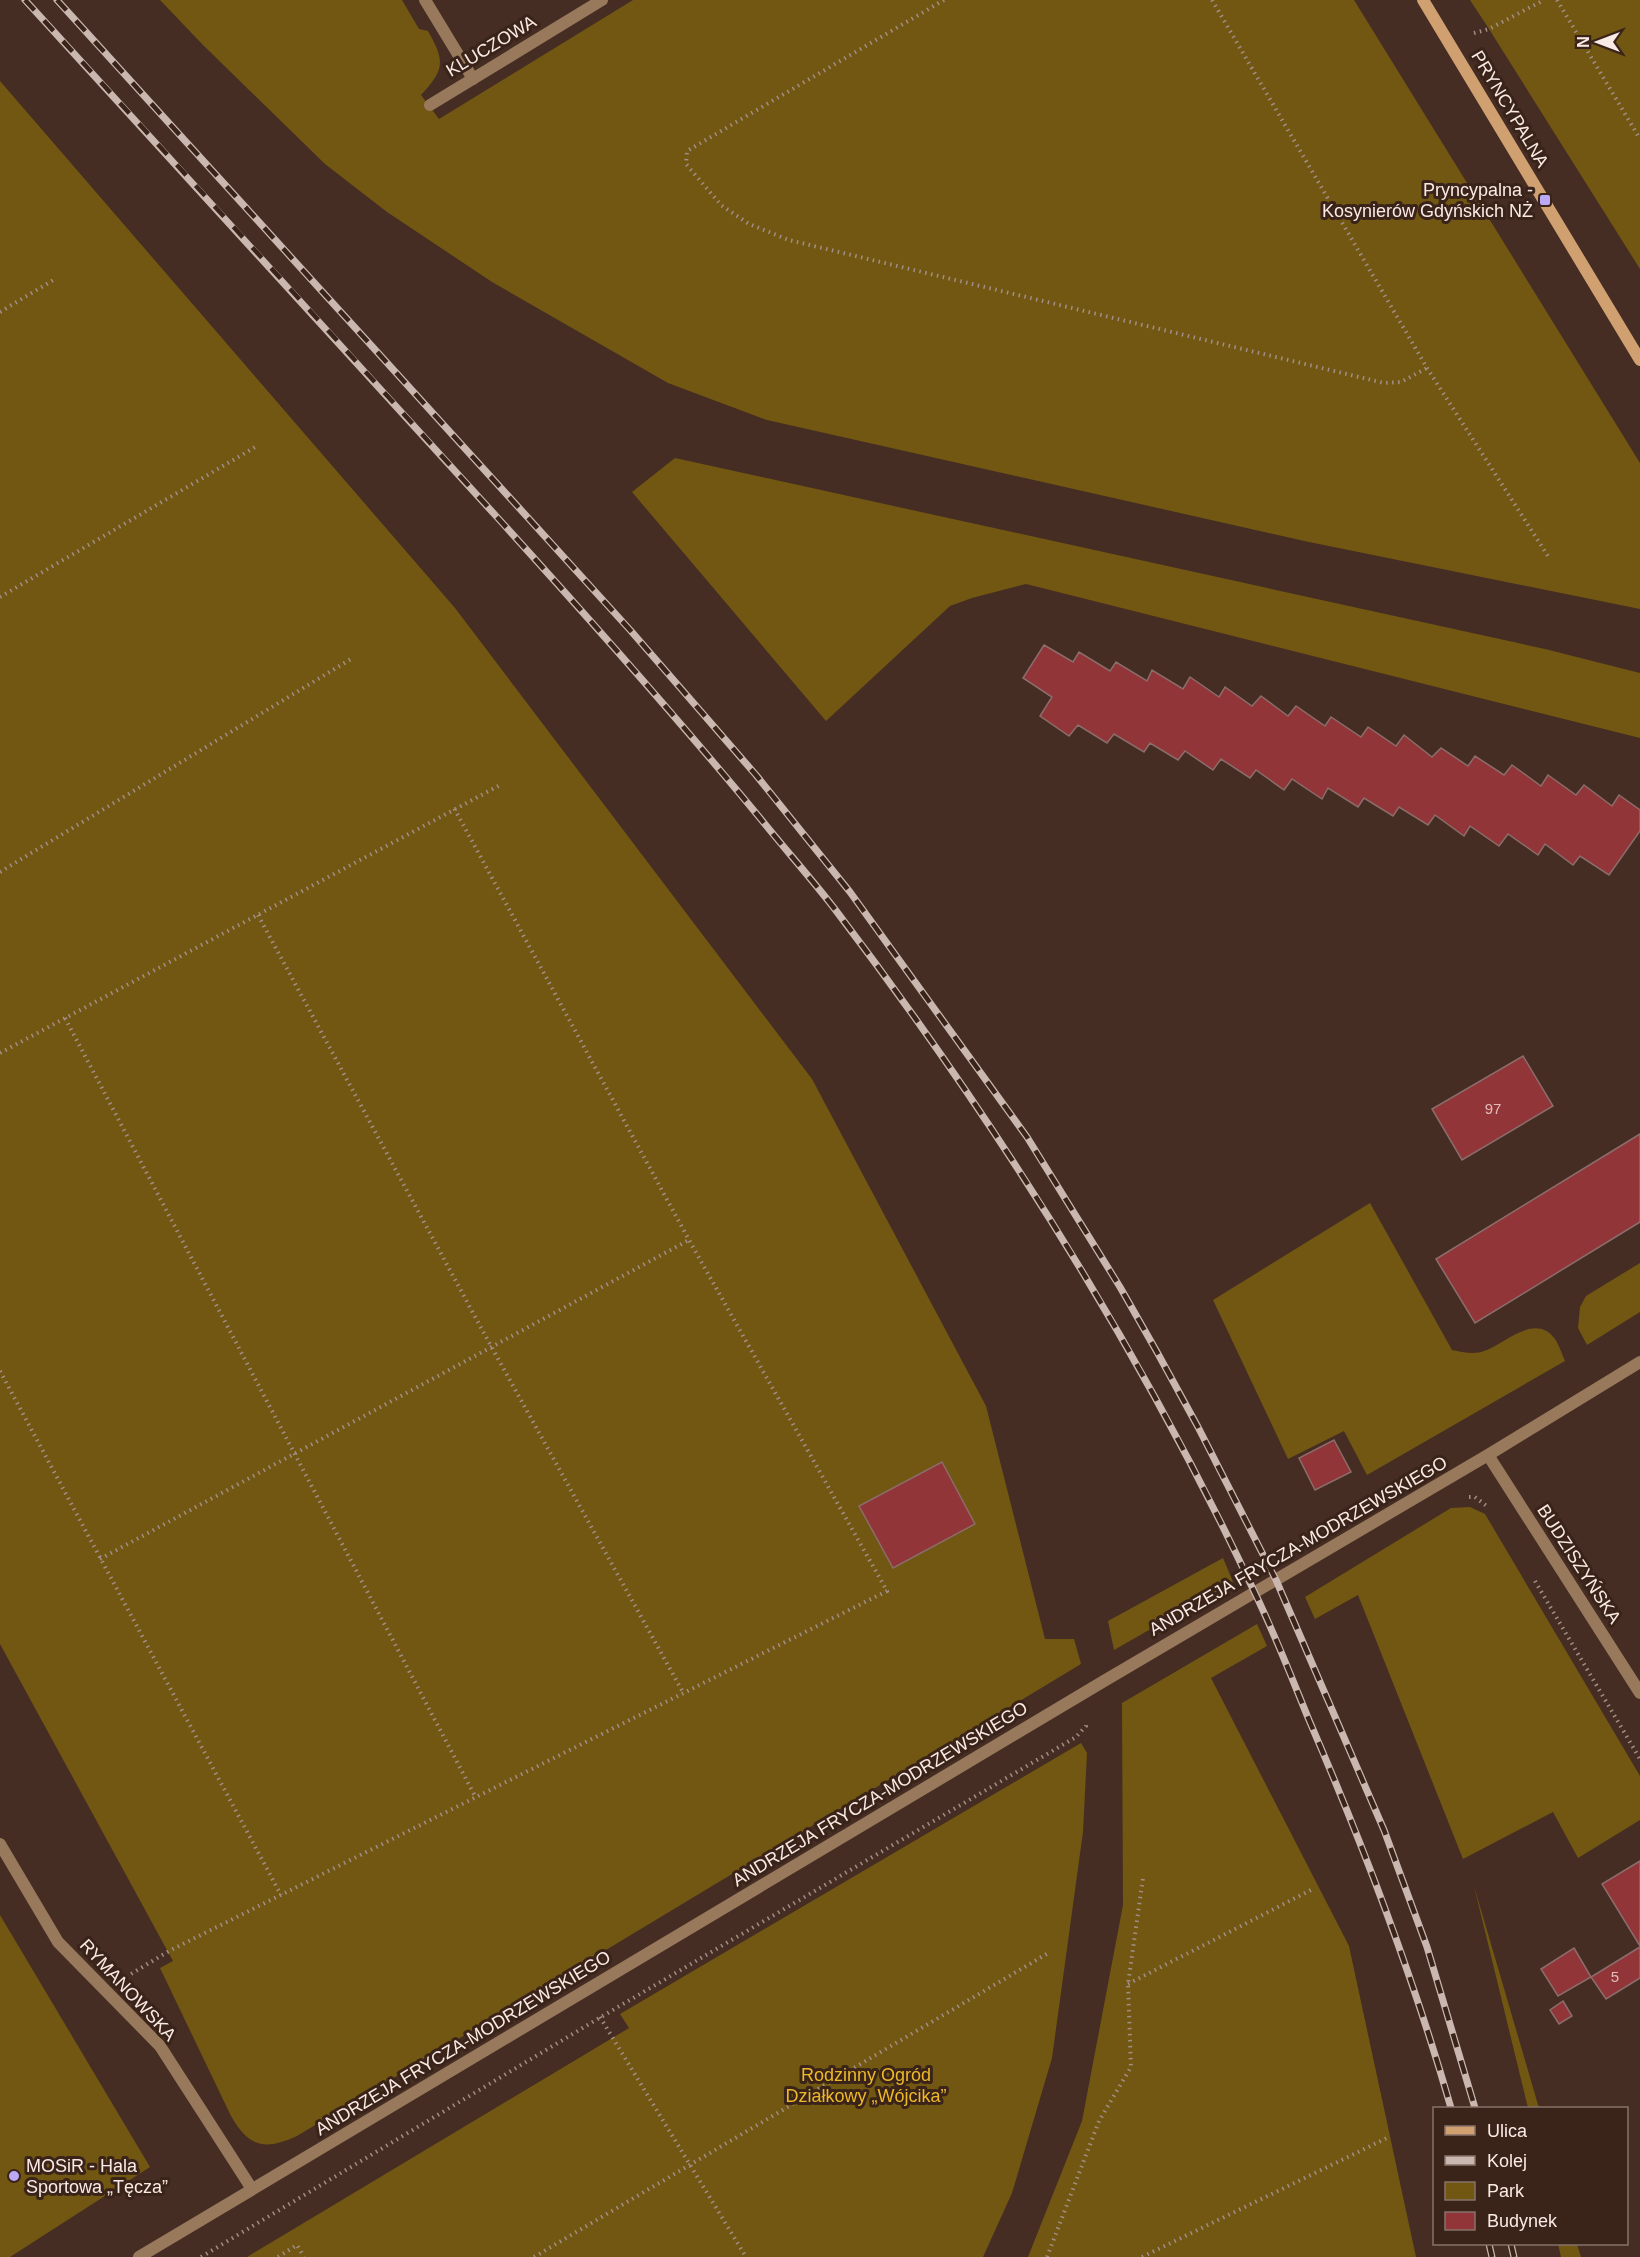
<svg xmlns="http://www.w3.org/2000/svg" width="1640" height="2257" font-family="Helvetica,sans-serif">
  <rect width="100%" height="100%" fill="#452d23"/>
  <path fill="#715712" d="M160 0H402L419 29 428 31C445 61 445 69 421 95L439 119 633 0H1354L1640 463V609L1309 542 767 420 668 383 492 282 387 212 325 164 203 45Z
    M1470 0H1640V269L1489 29Z
    M0 81 455 608 812 1079 986 1406 1045 1639H1074L1081 1664 297 2136C264 2151 249 2147 231 2116L160 1968 173 1961 0 1644Z
    M675 458 1545 649 1640 673V738L1026 584 972 598 950 606 826 721 632 492Z
    M1370 1203 1452 1350C1462 1352 1474 1355 1484 1351 1505 1344 1535 1312 1555 1339 1559 1345 1562 1354 1565 1361L1367 1475 1344 1431 1288 1459 1213 1300Z
    M1640 1263V1312L1587 1345 1578 1328 1580 1307 1586 1296Z
    M1470 1507 1485 1514 1640 1776V1820L1578 1858 1553 1812 1463 1859 1358 1595 1315 1619 1305 1597 1451 1508Z
    M1223 1558 1233 1582 1114 1650 1108 1621Z
    M1257 1624 1267 1646 1211 1678 1349 1946 1416 2257H1028L1082 2121 1123 1905 1122 1703Z
    M1081 1743 1087 1753 1083 1832 1052 2058 1012 2193 983 2257H247L629 2028 620 2014Z
    M1474 1886 1539 2108H1528Z
    M0 1915 150 2167 10 2257H0Z
    M1558 2244H1577L1581 2257H1561Z"/>
  <path fill="#923538" stroke="#8b6d6b" stroke-width="1.5" d="M1044 645 1073 662 1079 652 1110 671 1116 662 1147 681 1152 670 1183 689 1190 677 1219 697 1225 687 1252 706 1261 696 1288 716 1296 706 1325 726 1331 717 1361 737 1368 727 1396 746 1404 735 1432 757 1441 748 1468 766 1475 756 1504 775 1512 765 1541 786 1548 775 1576 795 1584 785 1612 806 1619 795 1640 810V831L1609 875 1580 856 1573 865 1545 844 1538 855 1508 834 1499 846 1470 826 1464 836 1435 815 1428 825 1399 807 1393 816 1364 798 1358 807 1328 788 1322 799 1292 779 1284 790 1256 770 1250 778 1221 759 1213 770 1185 751 1178 760 1150 743 1144 752 1114 734 1107 743 1078 725 1069 736 1040 716 1052 697 1023 678Z
    M1523 1056 1553 1106 1462 1160 1432 1109Z
    M1640 1134V1222L1475 1323 1436 1259Z
    M1334 1440 1351 1472 1315 1490 1299 1458Z
    M942 1462 975 1524 893 1568 859 1506Z
    M1640 1861V1946L1602 1884Z
    M1640 1947V1978L1606 1999 1591 1977Z
    M1574 1948 1591 1977 1558 1996 1541 1969Z
    M1563 2001 1572 2016 1559 2024 1550 2010Z"/>
  <g fill="none" stroke-linecap="round" stroke-linejoin="round">
    <path stroke="#a28e86" stroke-width="4" stroke-dasharray="1.5 4.5" stroke-linecap="butt" d="M944 0 687 151 686 164 721 205 749 224 789 240 1384 383 1401 382 1427 368
      M1212 0 1427 368 1548 556
      M1557 0 1640 139
      M1474 33 1489 29 1544 0
      M0 312 55 279
      M0 597 257 446
      M0 872 351 659
      M258 915 492 1348 684 1694
      M65 1018 476 1798
      M0 1053 502 784
      M0 1371 281 1895
      M1469 1497H1475L1488 1507
      M100 1559 689 1240
      M1535 1581 1640 1759
      M126 1977 169 1951 887 1591 689 1240 454 808
      M1128 1984 1311 1890
      M600 2017 746 2257
      M201 2257 601 2017 1076 1737 1086 1726V1721
      M278 2257 297 2245 304 2257
      M534 2257 1050 1952
      M1047 2257 1099 2121 1131 2067 1128 1984 1143 1878
      M1142 2257 1387 2138"/>
    <path stroke="#98795c" stroke-width="12" d="M425 0 473 79
      M430 105 602 0
      M1488 1455 1640 1693
      M0 1844 58 1942 160 2046 252 2189
      M139 2257 1104 1681 1488 1455 1640 1362"/>
    <path stroke="#d1a071" stroke-width="12" d="M1423 0 1640 360"/>
    <defs>
      <path id="rail" d="M25 0C183 171 340 343 496 516 586 615 675 715 760 818 784 848 810 877 834 908 996 1121 1139 1347 1253 1589 1274 1632 1291 1676 1309 1720 1364 1847 1413 1976 1451 2108
        M57 0 631 631 756 775 850 892 1027 1137 1120 1287 1157 1352 1198 1427 1276 1580 1384 1830 1427 1947 1475 2108
        M1489 2244 1492 2257
        M1511 2244 1514 2257"/>
    </defs>
    <use href="#rail" stroke="#c9b7b0" stroke-width="7"/>
    <use href="#rail" stroke="#3a2319" stroke-width="4.5" stroke-dasharray="14" stroke-linecap="butt"/>
  </g>
  <g fill="#bca9f5" stroke="#3a2319" stroke-width="2">
    <rect x="1539" y="194" width="12" height="12" rx="3"/>
    <circle cx="14" cy="2176" r="6"/>
  </g>
  <g text-anchor="middle" dominant-baseline="central" stroke-width="6" stroke-linejoin="round" paint-order="stroke">
    <g font-size="15" fill="#e0bdb9">
      <text x="1493" y="1108">97</text>
      <text x="1615" y="1976">5</text>
    </g>
    <g font-size="18" fill="#faeae4" stroke="#3a2319">
      <text transform="translate(491 46) rotate(-31)">KLUCZOWA</text>
      <text transform="translate(1510 109) rotate(59)">PRYNCYPALNA</text>
      <text transform="translate(1298 1546) rotate(-30)">ANDRZEJA FRYCZA-MODRZEWSKIEGO</text>
      <text transform="translate(1579 1564) rotate(57)">BUDZISZYŃSKA</text>
      <text transform="translate(880 1794) rotate(-31)">ANDRZEJA FRYCZA-MODRZEWSKIEGO</text>
      <text transform="translate(128 1990) rotate(47)">RYMANOWSKA</text>
      <text transform="translate(463 2043) rotate(-31)">ANDRZEJA FRYCZA-MODRZEWSKIEGO</text>
    </g>
    <g font-size="18" fill="#faeae4" stroke="#3a2319" text-anchor="end">
      <text x="1533" y="190">Pryncypalna -<tspan x="1533" dy="21">Kosynierów Gdyńskich NŻ</tspan></text>
      <text x="26" y="2166" text-anchor="start">MOSiR - Hala<tspan x="26" dy="21">Sportowa „Tęcza”</tspan></text>
    </g>
    <g font-size="18" fill="#ecb929" stroke="#3a2319">
      <text x="866" y="2075">Rodzinny Ogród<tspan x="866" dy="21">Działkowy „Wójcika”</tspan></text>
    </g>
  </g>
  <rect x="1433" y="2107" width="195" height="138" fill="#3a2319" stroke="#87736a" stroke-width="1.5"/>
  <rect x="1445" y="2126" width="30" height="9" fill="#d1a071" stroke="#87736a" stroke-width="1.5"/>
  <text x="1487" y="2137" font-size="18" fill="#faeae4">Ulica</text>
  <rect x="1445" y="2156" width="30" height="9" fill="#c9b7b0" stroke="#87736a" stroke-width="1.5"/>
  <text x="1487" y="2167" font-size="18" fill="#faeae4">Kolej</text>
  <rect x="1445" y="2182" width="30" height="18" fill="#715712" stroke="#87736a" stroke-width="1.5"/>
  <text x="1487" y="2197" font-size="18" fill="#faeae4">Park</text>
  <rect x="1445" y="2212" width="30" height="18" fill="#923538" stroke="#87736a" stroke-width="1.5"/>
  <text x="1487" y="2227" font-size="18" fill="#faeae4">Budynek</text>
  <g transform="translate(1598 42) rotate(270)" stroke="#3a2319" stroke-width="4.5" paint-order="stroke">
  <path d="M0-4.5L10 22L0 15L-10 22Z" fill="#faeae4"/>
  <text y="-9" font-size="16" font-weight="bold" text-anchor="middle" fill="#faeae4">N</text>
  </g>
</svg>
